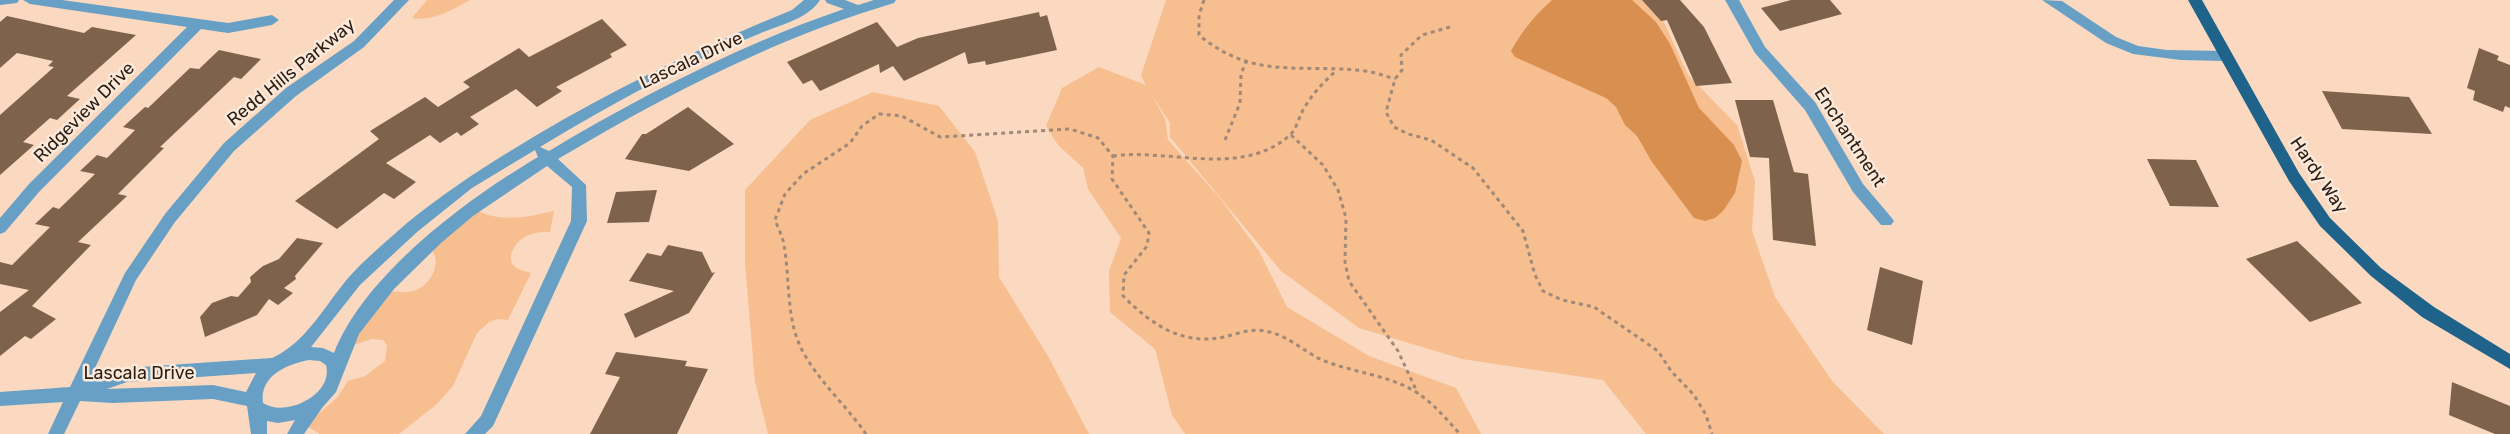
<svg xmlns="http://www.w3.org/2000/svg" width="2510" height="434" font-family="Rubik,sans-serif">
  <rect width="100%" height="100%" fill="#fad9c0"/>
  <path fill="#f7be90" d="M427 0H470C454 9 432 22 412 18Z
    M1166 0H1648L1661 16 1688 75 1737 125 1755 181 1752 231 1775 297 1832 381 1884 434H1646L1603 380 1462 359 1359 328 1281 271 1170 137V123L1152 95 1165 119 1168 140 1219 197 1259 251 1287 307 1369 356 1456 388 1481 434H1185L1172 415 1155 349 1110 312 1109 271 1121 238 1088 189 1083 168 1058 145 1046 126 1062 88 1099 67 1146 85 1141 75Z
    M873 92 939 106 975 152 998 221 999 277 1048 356 1089 434H768L755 382 745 263V190L810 120Z
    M476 210C501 223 528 217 554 211L550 232C542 232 534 232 527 236 518 239 506 255 513 265 517 270 525 271 531 273L508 320 498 319 489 322 477 333 453 386 437 404 399 434H320L305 425 337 398 348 381 365 376 385 361 387 345 383 340 372 339 350 346 389 291C398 292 407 293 416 290 432 284 443 261 430 248Z"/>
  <path fill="#d98f50" d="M1552 0H1632L1656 22 1670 44 1699 108 1734 145 1742 161 1735 193 1723 211 1715 218 1705 221 1694 218 1652 162 1637 136 1625 125 1616 107 1606 98 1515 57 1511 51C1521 32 1536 14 1552 0Z"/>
  <path fill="#7e624c" d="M1642 0H1680L1704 27 1732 83 1696 86 1667 20 1661 21Z
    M1791 0H1830L1842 14 1780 31 1761 8Z
    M1039 12 1040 17 1047 15 1057 50 986 65 985 61 968 64 965 52 904 81 893 66 880 73 879 64 820 91 812 80 803 84 787 62 877 22 897 47 918 38Z
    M7 16 84 33 92 27 136 35 67 96 80 99 57 120 50 118 23 142 34 145 0 175V115L54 67 48 66 53 61 17 53 0 68V22Z
    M602 19 627 45 610 54 612 57 556 87 562 91 537 107 516 89 470 117 479 124 461 136 457 132 440 143 430 135 386 163 416 182 394 199 384 193 337 229 295 201 379 139 370 131 425 97 438 107 470 87 463 82 519 48 529 57Z
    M2479 48 2499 56 2497 60 2510 65V108L2505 106 2503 112 2473 100 2475 91 2467 88Z
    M219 50 261 59 241 79 234 77 160 147 164 148 118 194 127 196 78 242 91 245 32 306 56 319 31 339 25 336 0 356V312L29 290 0 284V262L12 265 50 227 35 224 53 207 59 209 95 174 80 171 97 155 107 158 135 130 123 127 145 107 148 108 190 68 199 69Z
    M2322 91 2409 97 2432 134 2342 129Z
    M1735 100H1773L1794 172 1808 174 1816 246 1773 240 1769 158 1750 157Z
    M688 107 734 144 689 171 625 159 642 134H646Z
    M2147 159 2196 160 2219 207 2170 206Z
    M657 190 649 222 607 223 616 192Z
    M297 238 323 243 295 276 296 279 284 288 293 293 278 305 269 299 257 315 205 337 200 317 212 303 231 296 238 297 251 282 250 277 263 266 279 259Z
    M2297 241 2362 303 2310 322 2246 259Z
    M668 245 702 252 712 273 715 272 689 313 635 338 624 314 674 291 629 281 647 253 661 256Z
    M1880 267 1923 281 1912 345 1867 330Z
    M616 352 687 361 685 366 708 369 677 434H590L620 377 605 374Z
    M2452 382 2510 406V434H2495L2449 415Z"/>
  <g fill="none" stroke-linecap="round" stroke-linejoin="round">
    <path stroke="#a18977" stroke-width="3" stroke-dasharray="4 4" stroke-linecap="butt" d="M1204 0 1199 15V35C1254 81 1301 63 1365 71 1375 72 1385 76 1395 79
      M1450 27 1422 35 1401 55 1402 70 1395 79 1386 112 1394 127 1408 134 1431 140 1473 168 1523 231 1535 275 1543 291 1562 300 1594 307 1658 351 1671 371 1694 395 1706 415 1712 434
      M1291 135 1323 165 1338 190 1346 218 1345 262 1349 281 1398 351 1418 394
      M1225 140 1240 103 1241 74 1246 62
      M1113 156C1169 148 1240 178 1289 136 1296 130 1298 120 1302 112 1310 97 1322 83 1336 71
      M866 434C846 405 817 380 801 348 786 317 790 279 784 245 783 237 778 228 775 220L785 194 803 174 850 143 862 126 879 114 902 116 940 137 1070 129 1098 138 1113 156 1112 179 1149 233 1147 246 1124 275 1123 296C1151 324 1182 346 1224 337 1237 334 1251 328 1265 331 1286 334 1303 351 1322 360 1354 373 1391 375 1419 394 1435 405 1447 420 1460 434"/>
    <path fill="#679fc5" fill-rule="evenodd" d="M0 0H19L17 3 0 5Z
      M23 0H62L228 23 272 15 279 20 272 25 228 33 201 29 39 192 5 232 0 234V218L29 184 187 27 30 4Z
      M394 0H409L364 47 296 96 234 151 175 222 136 280 89 381 127 368 272 358C306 343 325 305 349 277 366 258 388 240 407 223 447 190 490 163 535 136 618 87 703 46 792 10L804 0H820C808 19 780 25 761 33 684 64 611 104 540 147L549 151C639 97 744 43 844 9L827 3 825 0H845L858 5 874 0H896L894 3C776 38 663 96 558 159L586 185 587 221 493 426 485 434H465L481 416 571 221 572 187 547 166 473 216 441 243 394 289 359 334 336 392 322 408 304 434H287L295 420 278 423 267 421V434H251L247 406 213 399 113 403 80 401 64 434H48L63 402 0 406V392L70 387 125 273 165 214 224 143 286 88 354 41ZM535 150 538 157C467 199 364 275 334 353L323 348 311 347 360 285 417 232 472 188ZM309 360 320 361 326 365C334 395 285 418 263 403 259 376 287 364 309 360ZM256 373 246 392 213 385 107 389 127 382Z
      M1725 0H1739L1765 47 1815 102 1863 184 1891 217 1894 221 1891 225H1881L1853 192 1805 110 1755 53Z
      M2042 0 2062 1 2116 37 2138 46 2167 50 2225 51 2232 56 2225 61 2181 60 2133 54 2106 43Z"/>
    <path fill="#1f638a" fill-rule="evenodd" d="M2188 0H2202L2299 173 2330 218 2381 268 2434 307 2510 354V369L2422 317 2371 276 2320 226 2289 181Z"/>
  </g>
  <g text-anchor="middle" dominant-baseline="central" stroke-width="5" stroke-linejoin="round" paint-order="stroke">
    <g font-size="18" fill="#291d14" stroke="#fde9da">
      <text transform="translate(691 60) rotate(-25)">Lascala Drive</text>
      <text transform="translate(291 72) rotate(-39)">Redd Hills Parkway</text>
      <text transform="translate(84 112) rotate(-45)">Ridgeview Drive</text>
      <text transform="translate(1850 137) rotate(57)">Enchantment</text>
      <text transform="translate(2319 175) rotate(56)">Hardy Way</text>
      <text x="139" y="373">Lascala Drive</text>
    </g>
  </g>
</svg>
